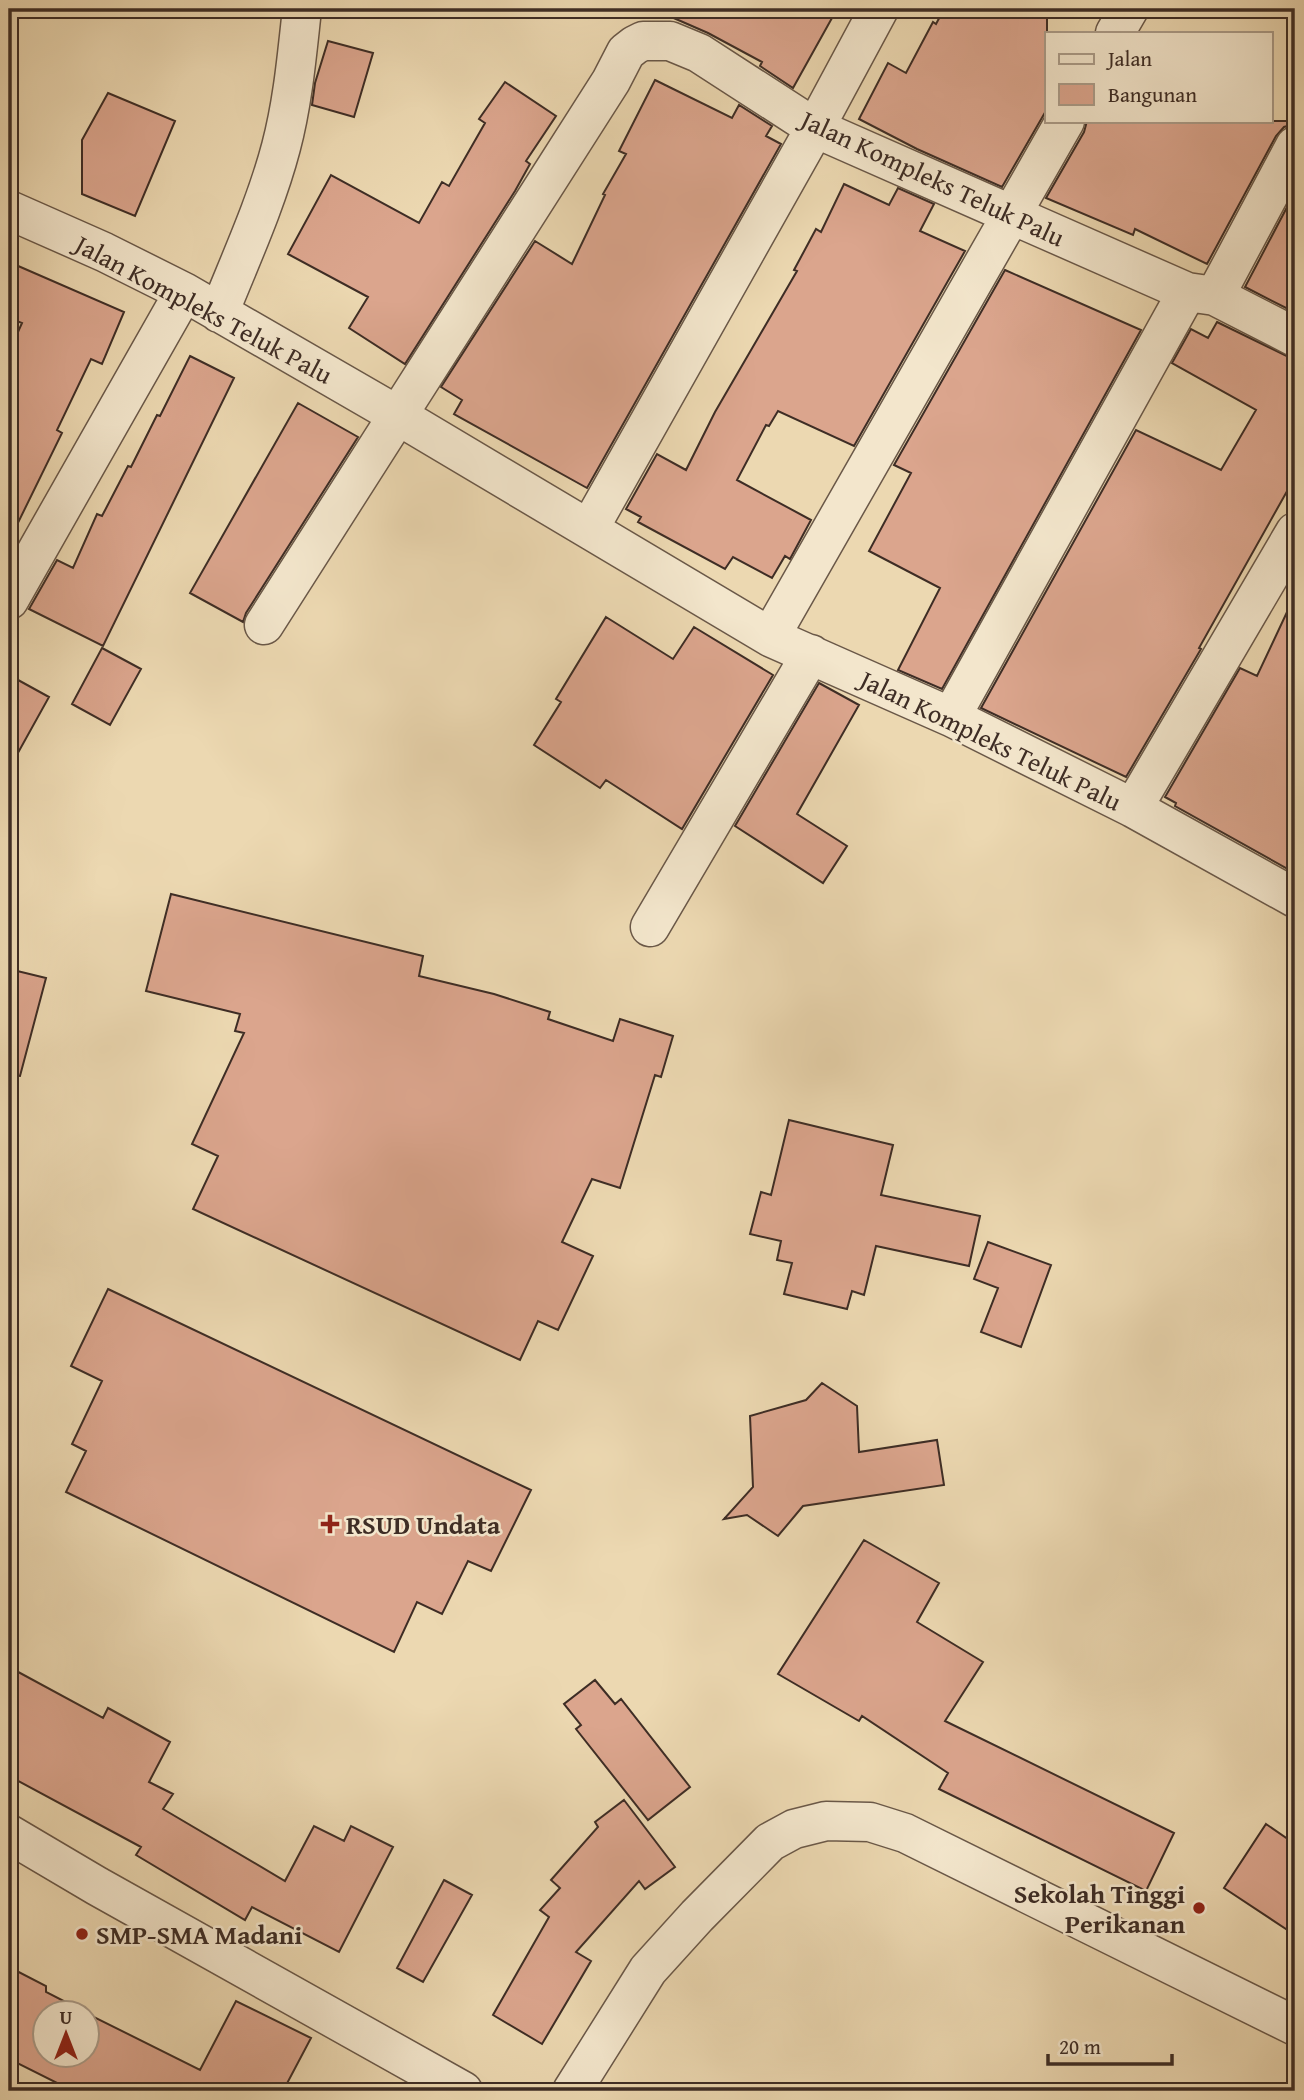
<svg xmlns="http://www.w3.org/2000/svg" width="1304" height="2100" font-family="'Gentium Book Plus',serif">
  <rect width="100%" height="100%" fill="#ecd8b1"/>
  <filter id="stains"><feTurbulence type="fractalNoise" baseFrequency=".00286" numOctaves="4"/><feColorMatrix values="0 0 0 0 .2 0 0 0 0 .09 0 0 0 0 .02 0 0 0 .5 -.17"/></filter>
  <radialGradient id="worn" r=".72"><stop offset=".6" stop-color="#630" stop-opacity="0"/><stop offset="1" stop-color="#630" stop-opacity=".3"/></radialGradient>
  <path fill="#dba58d" stroke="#3e2d25" stroke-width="2" d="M653 9H837L793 88 760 66 762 62 708 33Z
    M944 9H1047V109L1002 187 917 149 859 119 888 63 906 73 933 22 936 24Z
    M328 41 373 53 354 117 312 105 315 83Z
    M655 80 732 118 739 105 772 126 766 136 781 144 587 488 454 414 462 400 441 387 535 241 572 264 605 195 603 194 626 154 619 151Z
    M505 82 556 116 526 161 530 164 515 191 405 364 349 328 368 297 288 254 331 175 419 223 442 182 449 186 485 123 479 119Z
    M108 93 175 121 135 216 82 194V140Z
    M1087 121H1295V124L1284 127 1276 136 1207 264 1135 229 1133 235 1046 198 1084 132Z
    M844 184 889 205 898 188 934 204 920 231 965 251 854 446 778 411 769 426 766 425 737 480 811 520 790 559 785 556 772 578 733 557 725 569 638 522 641 517 626 509 657 454 686 470 715 412 797 271 794 270 816 229 821 232Z
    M1295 192V310L1294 312 1245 287Z
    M9 262 124 312 102 364 91 359 57 430 62 433 11 537 18 541 9 556V352L22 323 9 318Z
    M1005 270 1141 330 942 689 898 670 940 588 869 551 911 473 894 465Z
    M1217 322 1295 360V477L1199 648 1201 649 1126 777 981 708 1136 430 1221 470 1256 410 1172 363 1191 329 1208 338Z
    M190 356 234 378 103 646 29 609 57 560 73 568 97 514 102 516 128 466 131 467 157 415 160 416Z
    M298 403 358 437 246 613 243 622 190 593Z
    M1295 595V873L1175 806 1176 803 1165 797 1240 668 1257 676Z
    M606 617 673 659 694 627 773 675 682 829 606 780 600 788 534 745 561 702 556 699Z
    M102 648 141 669 110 725 72 704Z
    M9 675 49 697 9 769Z
    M819 683 859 705 797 814 847 846 823 883 735 826Z
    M171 894 423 956 419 976 494 994 550 1012 548 1019 613 1041 620 1019 673 1036 661 1077 655 1075 620 1188 592 1179 562 1242 593 1256 558 1330 538 1321 520 1360 193 1209 218 1156 192 1144 244 1033 235 1031 240 1014 146 991Z
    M9 969 46 978 20 1076 9 1075Z
    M789 1120 893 1145 881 1195 980 1216 969 1266 876 1246 864 1295 852 1291 847 1309 784 1294 792 1263 777 1260 781 1241 750 1234 761 1192 771 1195Z
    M988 1242 1051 1265 1021 1347 981 1332 998 1288 974 1279Z
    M108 1289 531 1490 491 1571 468 1561 442 1614 417 1602 394 1652 66 1492 86 1451 72 1444 102 1381 71 1366Z
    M822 1383 857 1406 859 1452 937 1440 944 1485 803 1506 778 1536 747 1515 724 1519 753 1487 750 1416 806 1400Z
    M864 1540 939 1583 917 1622 983 1662 945 1721 1174 1833 1146 1891 939 1789 948 1773 862 1716 859 1721 778 1674Z
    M9 1667 103 1718 108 1708 170 1742 149 1782 173 1794 163 1809 285 1881 314 1826 344 1841 351 1826 393 1847 339 1952 252 1907 245 1920 136 1855 141 1847 9 1776Z
    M595 1680 615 1704 621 1699 690 1787 648 1820 576 1729 581 1725 564 1704Z
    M624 1800 675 1867 645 1889 639 1881 576 1952 591 1961 542 2044 493 2015 549 1917 540 1910 560 1888 551 1880 598 1827 595 1822Z
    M1266 1824 1295 1844V1935L1224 1888Z
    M444 1880 472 1895 423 1982 397 1968Z
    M9 1967 46 1986V1992L85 2012H46V2054H88V2014L200 2070 236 2001 311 2038 283 2091H73L9 2059Z"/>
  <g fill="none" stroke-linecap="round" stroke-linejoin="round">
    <defs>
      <path id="street" d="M1115 33 1129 9
        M9 210 104 252 184 292 397 415 770 637 951 717 1133 808 1295 898
        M1215 296 1295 146
        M219 313C241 258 266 204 281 147 293 102 297 54 302 9
        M589 529 815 128 879 9
        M9 600 184 292
        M264 625 611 81 626 52 635 45 643 41H670L699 53 815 128 1187 292 1215 296 1295 337
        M770 637 1065 121
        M951 717 1187 292
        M1133 808 1295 532
        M650 927 811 654
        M9 1834 97 1886 463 2091
        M572 2091 648 1970 697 1916 770 1842 794 1829 826 1821 870 1822 905 1833 1295 2026"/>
    </defs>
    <use href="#street" stroke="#6a5848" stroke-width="41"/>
    <use href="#street" stroke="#f3e6cc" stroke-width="38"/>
  </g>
  <g fill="#8f2418" stroke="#f3e6cc" stroke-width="2.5">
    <path d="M326.5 1513.5h7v7h7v7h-7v7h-7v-7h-7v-7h7z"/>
    <circle cx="1199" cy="1908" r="7"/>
    <circle cx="82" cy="1934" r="7"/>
  </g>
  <g text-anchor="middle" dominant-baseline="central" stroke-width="5" stroke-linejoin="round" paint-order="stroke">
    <g font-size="26" fill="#3e2d25" stroke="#f3e6cc">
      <text transform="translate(933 178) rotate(25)">Jalan Kompleks Teluk Palu</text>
      <text transform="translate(204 309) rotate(28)">Jalan Kompleks Teluk Palu</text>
      <text transform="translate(991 740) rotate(26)">Jalan Kompleks Teluk Palu</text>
    </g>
    <g font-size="26" font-weight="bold" fill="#3e2d25" stroke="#f3e6cc" text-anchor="start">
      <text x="346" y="1524">RSUD Undata</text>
      <text x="1185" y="1893" text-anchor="end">Sekolah Tinggi<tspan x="1185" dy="30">Perikanan</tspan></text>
      <text x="96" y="1934">SMP-SMA Madani</text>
    </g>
  </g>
  <rect width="1304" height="2100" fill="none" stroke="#ecd8b1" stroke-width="35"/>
  <rect x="10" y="10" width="1283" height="2079" fill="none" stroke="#3e2d25" stroke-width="3.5"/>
  <rect x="18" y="18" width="1269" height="2065" fill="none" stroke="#3e2d25" stroke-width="2"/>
  <rect x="1045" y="32" width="228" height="91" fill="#f3e6cc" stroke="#ab9c89" stroke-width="2"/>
  <rect x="1059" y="54" width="35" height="10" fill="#f3e6cc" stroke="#ab9c89" stroke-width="2"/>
  <text x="1108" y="66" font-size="21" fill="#3e2d25">Jalan</text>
  <rect x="1059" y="84" width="35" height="21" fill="#dba58d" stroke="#ab9c89" stroke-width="2"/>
  <text x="1108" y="102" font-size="21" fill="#3e2d25">Bangunan</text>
  <g transform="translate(66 2034)"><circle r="33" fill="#f3e6cc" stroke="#ab9c89" stroke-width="2"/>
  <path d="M0-5L12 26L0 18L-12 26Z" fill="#8f2418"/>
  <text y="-10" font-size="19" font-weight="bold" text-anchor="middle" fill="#3e2d25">U</text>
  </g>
  <path d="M1048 2054v10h124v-10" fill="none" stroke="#3e2d25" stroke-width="3.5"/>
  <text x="1059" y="2054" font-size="21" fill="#3e2d25" stroke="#f3e6cc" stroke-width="5" paint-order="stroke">20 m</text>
  <rect width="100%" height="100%" filter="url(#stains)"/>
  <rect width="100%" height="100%" fill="url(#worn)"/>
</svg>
